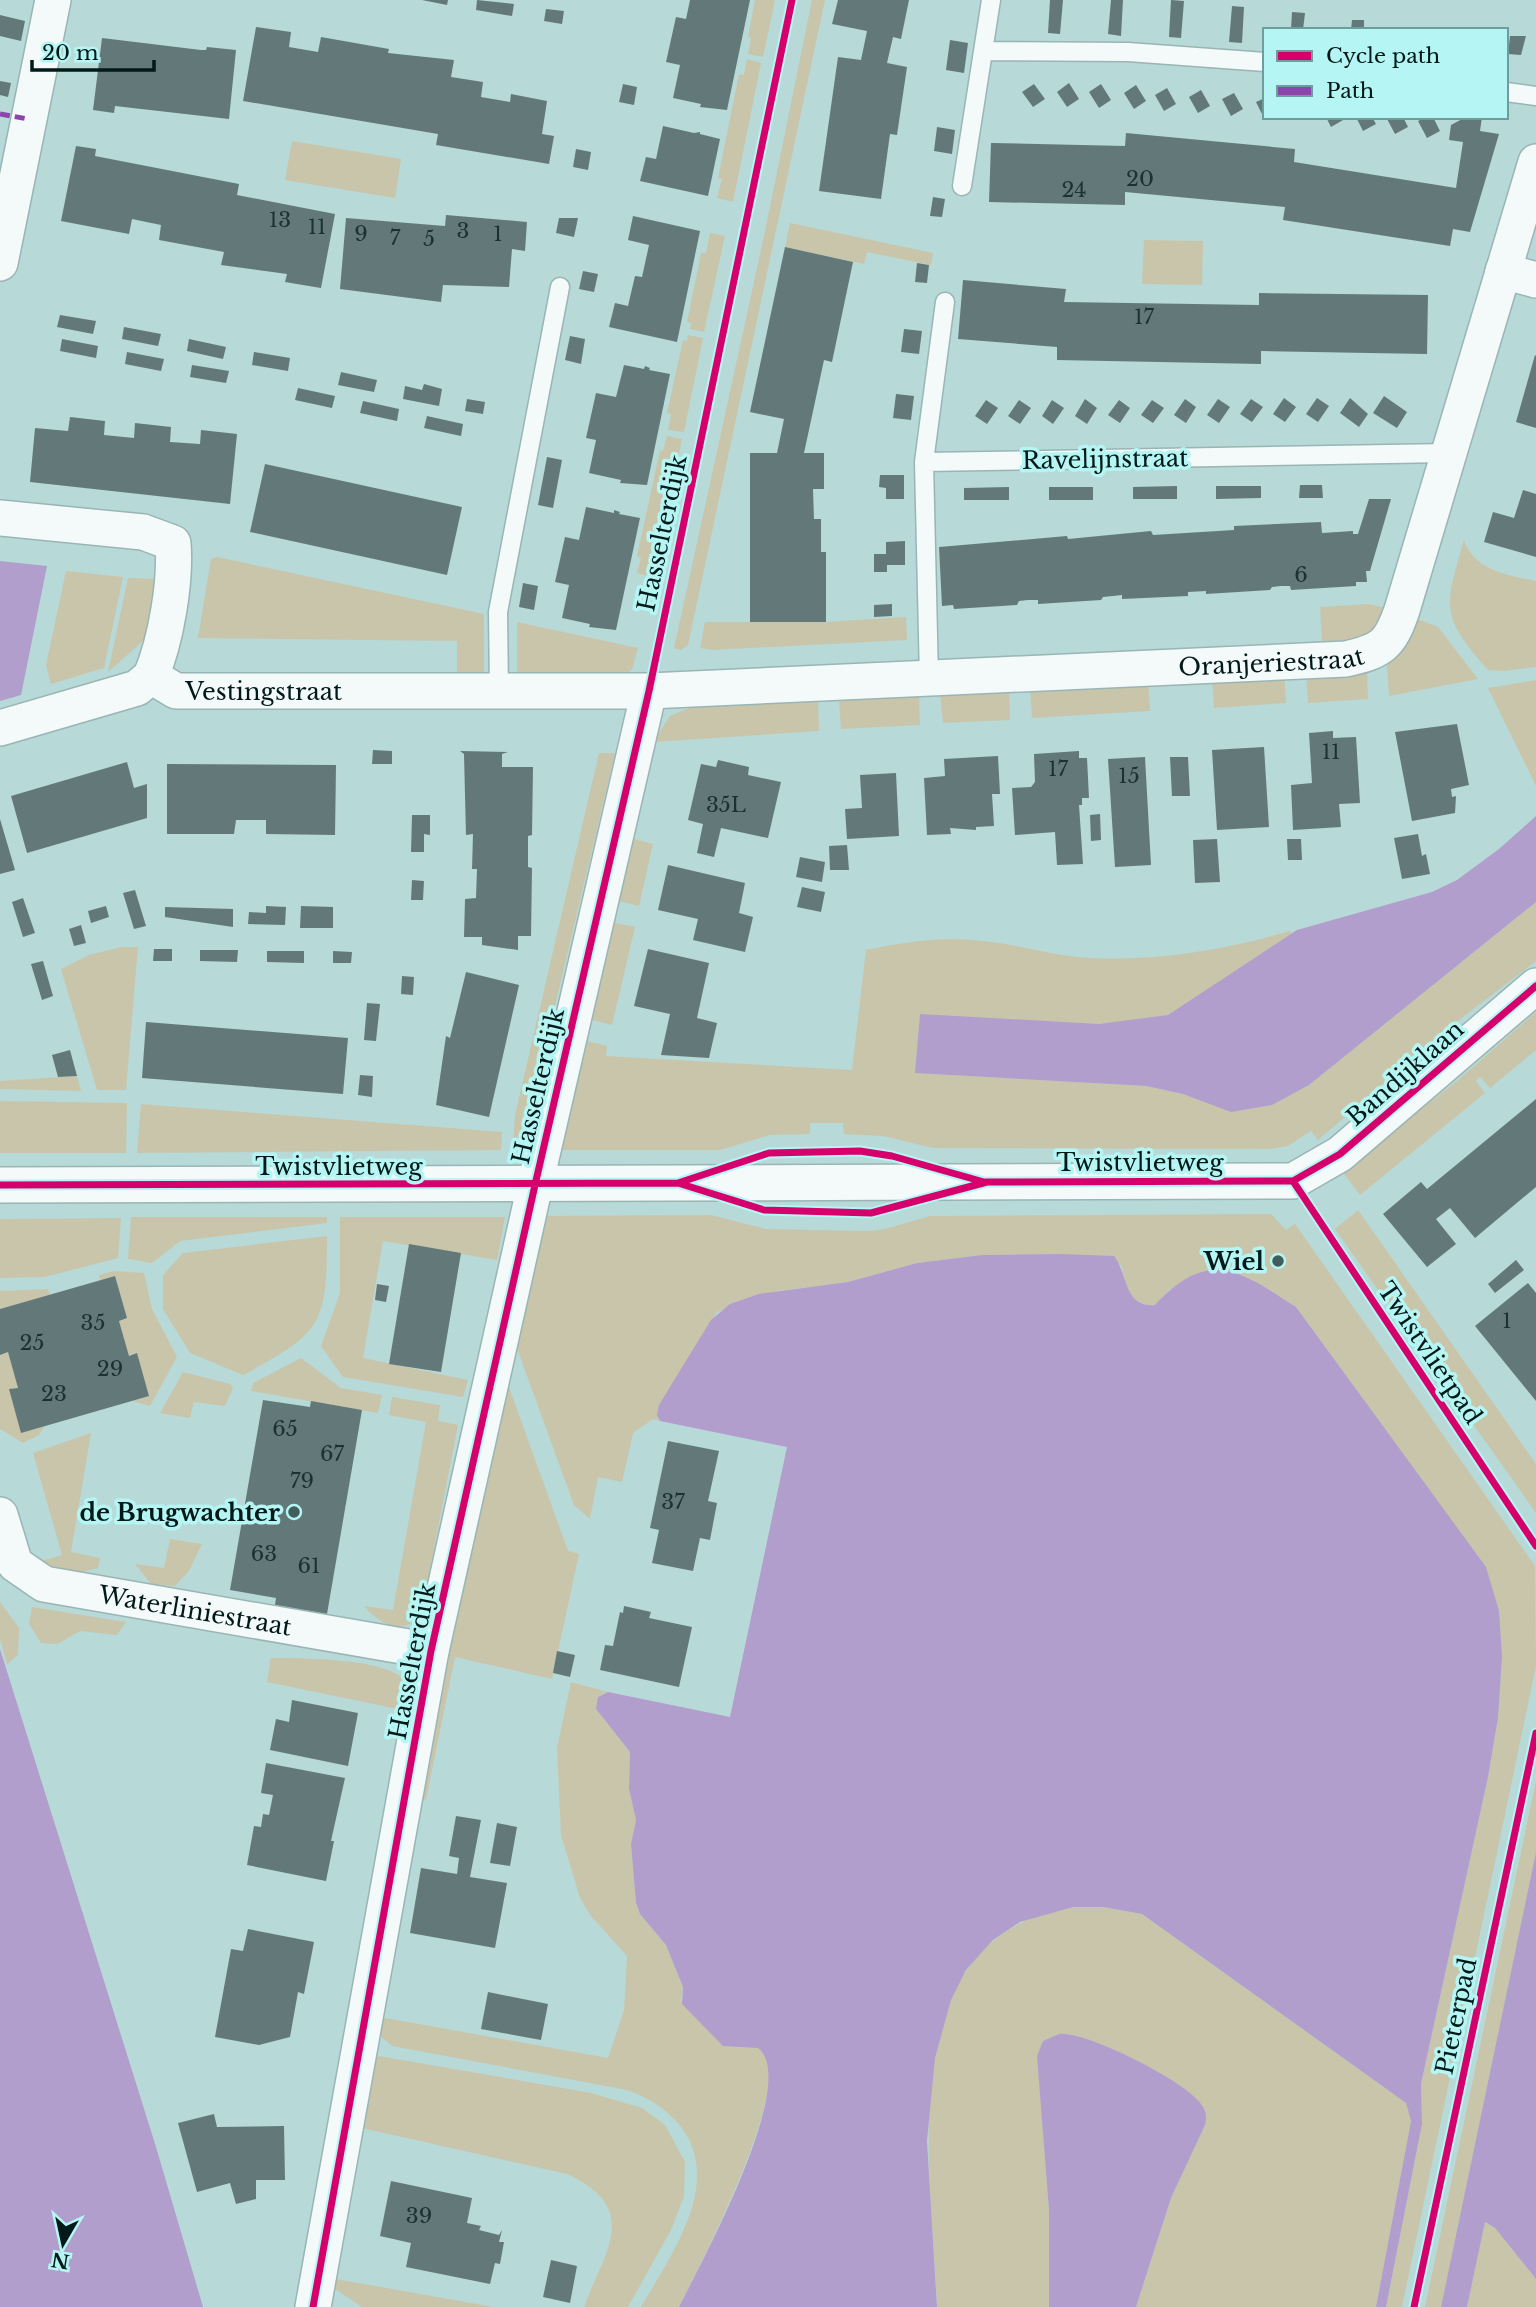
<svg xmlns="http://www.w3.org/2000/svg" width="1536" height="2307" font-family="'Libre Baskerville',serif">
  <rect width="100%" height="100%" fill="#b7d9d8"/>
  <path fill="#c9c5aa" d="M755 0H775L763 57 748 54 751 38 748 37Z
    M812 0H825L688 645 681 650 674 648 764 236Z
    M747 59 761 63 733 202 717 198 722 179 718 178 739 74 744 75Z
    M292 141 401 159 395 198 285 180Z
    M790 223 933 253 931 265 867 252 864 264 785 247Z
    M710 233 725 236 704 332 690 329 691 323 687 322 701 253H706Z
    M1144 240 1203 241 1202 285 1142 284Z
    M688 335 703 338 684 432 668 430 671 414 667 413 683 340 687 341Z
    M667 436 682 439 653 577 637 573 641 558 637 556 660 450 663 451Z
    M1464 540C1474 571 1508 575 1536 581V667L1502 671 1488 670C1439 615 1445 607 1464 540Z
    M217 557 484 614V676H457V641L198 638 211 559Z
    M66 571 123 577 104 668 51 684 46 665Z
    M128 578 163 579 152 633 108 672Z
    M1370 604 1388 609C1375 639 1351 640 1322 642L1320 607Z
    M906 617 907 640 712 650 700 648 705 622H826Z
    M1415 618 1438 627 1478 679 1389 696 1387 664 1403 651Z
    M517 622 638 648 632 669 624 676 517 677Z
    M1367 669 1368 699 1308 703 1306 673Z
    M1284 673 1286 703 1214 708 1212 678Z
    M1536 680V786L1488 688Z
    M1148 681 1150 711 1032 718 1030 688Z
    M1009 689 1010 720 943 723 940 693Z
    M919 694 920 725 841 729 839 699Z
    M818 700 819 731 653 742 670 716 689 708Z
    M599 753H615L518 1162H512L515 1115Z
    M630 838 653 844 639 906 615 900Z
    M1536 902V961L1450 1027 1318 1140 1311 1131 1288 1146 1270 1149 933 1148 883 1136 844 1134 843 1123H810V1134L770 1135 720 1150H558L582 1040 607 1046 606 1056 852 1070 866 950C904 942 943 936 983 941 1015 944 1046 954 1078 957 1149 963 1222 951 1290 931L1292 934 1185 1007 1157 1019 1099 1024 920 1015 916 1073 1146 1086 1183 1094 1231 1111 1272 1105 1309 1085Z
    M610 922 635 927 612 1025 588 1019Z
    M121 947H138L126 1090H97L61 969 89 955Z
    M1536 1012V1050L1490 1088 1480 1077 1476 1081 1485 1093 1360 1195 1342 1171 1457 1081Z
    M77 1076 81 1091 0 1089V1081Z
    M0 1101 127 1103 126 1153H0Z
    M141 1104 502 1132 501 1150 137 1153Z
    M1358 1210 1536 1464V1513L1335 1229Z
    M1261 1214H1271L1286 1230 1295 1224 1535 1566 1536 1666 1402 2307H1386L1422 2124 1421 2084 1488 1777 1498 1718 1502 1657 1485 1567 1296 1307 1170 1289 1155 1305C1130 1307 1126 1285 1121 1265L1060 1254 982 1255 917 1263 848 1282 778 1291 717 1312 658 1419 660 1421 653 1419 633 1433 622 1482 598 1477 590 1519 574 1505 514 1340 541 1216 711 1215 766 1229 867 1231 885 1229 930 1216Z
    M131 1217H327V1223L180 1241 152 1263 128 1259Z
    M340 1217H505L497 1260 383 1241 363 1358 468 1380 463 1397 343 1377 321 1346 340 1293Z
    M121 1218 118 1258 45 1277 0 1278V1219Z
    M327 1236C327 1326 321 1333 243 1375L190 1353 163 1309V1275L183 1253Z
    M114 1271 144 1273 152 1309 177 1357 150 1406 132 1401 149 1396 136 1354 129 1356 119 1321 127 1318 115 1276 100 1280 99 1275Z
    M48 1289 50 1295 0 1309V1291Z
    M8 1352 18 1388 10 1389 45 1425 39 1435 23 1443 0 1429V1355Z
    M301 1358 341 1388 382 1395 378 1413 251 1391 253 1383Z
    M183 1372 230 1384 233 1388 225 1406 194 1402 190 1418 160 1413Z
    M503 1386 509 1387 568 1551 579 1554 552 1679 455 1657 426 1800 421 1799Z
    M392 1397 440 1405 438 1421 458 1425 421 1615C403 1637 379 1624 364 1606L393 1610 426 1422 389 1415Z
    M91 1433 71 1552 100 1558 98 1568 70 1575 44 1569 42 1561 62 1555 33 1453Z
    M170 1539 202 1544 189 1571 175 1586 151 1584 135 1564 164 1568Z
    M0 1602 19 1628 18 1655 7 1664 0 1639Z
    M32 1607 126 1622 117 1635 80 1631 57 1644 41 1643 29 1624Z
    M271 1658C299 1658 388 1658 405 1681L407 1692 403 1710 267 1682Z
    M571 1682 608 1692 602 1694 596 1709 630 1752 629 1789 636 1820 631 1844 636 1903 640 1914 666 1945 683 1987 681 2001 735 2047C833 2018 690 2284 679 2307H641C671 2255 728 2178 676 2121 662 2106 647 2097 627 2090L392 2046 378 2034 380 2017 608 2058 624 2010 627 1956 591 1916 580 1898 561 1835 557 1748Z
    M1536 1781V1852L1441 2307H1425Z
    M1073 1907H1103L1142 1914 1406 2103 1411 2121 1376 2307H1136L1171 2198 1205 2125 1183 2088 1152 2069 1069 2034H1059L1043 2041 1038 2063 1049 2210V2307H937C933 2172 885 1937 1073 1907Z
    M379 2056 591 2093 642 2108 665 2125 685 2162 684 2196 671 2230 628 2307H584C604 2252 643 2209 567 2174L362 2128 373 2060Z
    M1484 2222 1495 2228 1536 2279V2307H1467Z
    M336 2279 493 2307H362L335 2289Z"/>
  <path fill="#b19ecc" d="M0 561 47 566 21 695 0 701Z
    M1536 816V902L1309 1085 1272 1105 1231 1112 1183 1094 1146 1086 915 1073 920 1014 1099 1024 1168 1015 1297 930 1432 892 1457 880 1499 849Z
    M1060 1254 1114 1256C1128 1274 1124 1308 1155 1305 1209 1247 1240 1271 1296 1307L1486 1567 1499 1611 1502 1657 1498 1718 1488 1777 1421 2084 1422 2124 1386 2307H1376L1411 2121 1406 2103 1142 1914 1103 1907H1073L1020 1922 993 1940 966 1970 951 2000 935 2058 927 2141 937 2307H679C699 2267 801 2081 758 2048L723 2046 682 2004 683 1987 666 1945 640 1914 636 1903 631 1844 636 1820 629 1789 630 1752 596 1709 598 1697 608 1692 730 1717 787 1447 660 1421 657 1415 659 1405 711 1320 730 1304 759 1294 848 1282 917 1263 982 1255Z
    M0 1649 156 2147 203 2307H0Z
    M1536 1852V2279L1495 2228 1485 2222 1467 2307H1441Z
    M1059 2034C1086 2031 1185 2081 1201 2104 1206 2110 1207 2117 1205 2125L1171 2198 1136 2307H1049V2210L1037 2056 1043 2041Z"/>
  <path fill="#637979" d="M422 0H448L447 5Z
    M477 0 514 4 512 16 476 10Z
    M690 0H750L727 110 700 107 701 104 673 98 680 65 666 62 676 17 686 19Z
    M838 0H909L901 39 893 37 887 63 907 67 897 135 890 134 881 199 819 191 838 57 861 60 867 31 832 24Z
    M1050 0H1063L1060 34 1048 33Z
    M1111 0H1123L1121 36 1108 34Z
    M1171 0 1184 1 1181 38 1169 37Z
    M1232 6 1244 7 1242 43 1229 42Z
    M546 9 564 11 562 24 544 21Z
    M1292 12 1305 13 1303 30H1291Z
    M0 15 25 21 21 41 0 36Z
    M1352 20H1364V30H1351Z
    M256 27 291 32 289 47 318 52 321 37 389 49 388 53 454 60 451 77 483 82 481 97 510 102 511 94 547 101 542 134 554 136 549 164 436 145 438 134 243 101Z
    M1510 36H1526L1521 55 1508 54Z
    M102 38 201 50H206L207 47 236 50 229 119 115 106 114 113 93 110Z
    M950 40 968 43 964 73 946 70Z
    M0 81 11 83 8 97 0 95Z
    M1069 83 1079 99 1067 107 1057 92Z
    M623 84 637 87 634 105 619 102Z
    M1034 84 1045 99 1033 107 1022 92Z
    M1101 84 1111 100 1099 108 1089 92Z
    M1136 85 1146 101 1134 109 1124 93Z
    M1167 88 1176 104 1164 111 1155 95Z
    M1201 90 1210 106 1198 113 1189 97Z
    M1234 93 1243 109 1231 116 1222 99Z
    M1265 98V120L1256 102Z
    M1326 117H1341L1343 120 1331 127Z
    M1356 117H1372L1376 124 1363 131Z
    M1386 117H1403L1408 127 1395 134Z
    M1426 117H1433L1440 131 1427 138 1418 121Z
    M1466 117H1482L1480 131 1499 134 1470 232 1453 229 1450 246 1283 220 1285 207 1125 192V205L989 202 991 143 1125 146 1126 133 1295 149 1294 162 1456 188 1463 142 1449 140 1451 125Z
    M663 126 694 133 700 132V134L720 139 708 196 640 181 646 157 656 159Z
    M937 127 955 130 952 154 934 151Z
    M76 146 96 149 95 156 239 184 237 195 335 214 321 288 285 282 287 274 221 265 224 252 159 240 161 225 132 219 129 234 61 221Z
    M576 149 591 152 588 170 573 167Z
    M933 197 945 199 942 217 930 216Z
    M446 215 527 222 525 251 512 249 509 287 443 285 441 302 340 289 346 218 445 226Z
    M633 216 700 231 677 342 609 327 615 303 628 306 635 276 642 277 649 245 628 240Z
    M559 218H578L574 237 556 233Z
    M785 247 853 262 832 362 824 360 804 453H824V489H813L814 519H821V552H826V622H750V453H777L784 419 750 412Z
    M917 263 929 265 927 283 915 282Z
    M583 271 598 274 594 292 579 289Z
    M963 280 1066 289 1064 302 1259 305V293L1428 295 1427 354 1261 351V364L1057 360V347L958 339Z
    M60 315 96 321 93 334 57 327Z
    M124 327 161 334 158 346 122 339Z
    M904 329 922 331 919 354 901 352Z
    M570 336 585 339 581 364 565 360Z
    M62 339 98 346 96 358 60 351Z
    M189 339 226 347 223 359 187 351Z
    M127 352 164 359 161 371 125 364Z
    M254 352 290 358 288 371 252 365Z
    M1535 355 1536 356V428L1516 422Z
    M192 365 229 371 226 383 190 377Z
    M624 365 644 369 645 366 650 368 649 370 670 374 647 485 620 483 621 480 589 473 596 440 586 438 596 393 616 397Z
    M341 372 377 380 374 392 338 385Z
    M424 384 442 389 439 406 403 399 405 386 422 390Z
    M298 388 335 396 332 408 295 400Z
    M896 394 914 396 911 420 893 418Z
    M1384 396 1407 412 1397 428 1373 413Z
    M1284 398 1296 407 1285 422 1273 414Z
    M1317 398 1329 406 1318 422 1306 414Z
    M1350 398 1368 414 1359 427 1340 413Z
    M467 399 485 402 483 414 465 411Z
    M1085 399 1097 408 1087 424 1075 416Z
    M1185 399 1196 407 1186 423 1174 415Z
    M1218 399 1230 407 1219 423 1207 415Z
    M1251 399 1263 407 1252 422 1240 414Z
    M986 400 998 408 987 424 975 416Z
    M1019 400 1031 408 1020 424 1008 416Z
    M1052 400 1064 408 1053 424 1042 416Z
    M1119 400 1130 408 1120 423 1108 415Z
    M1152 400 1164 408 1153 423 1141 415Z
    M363 401 399 409 397 421 360 413Z
    M427 416 463 424 461 436 424 428Z
    M70 417 105 421 104 435 134 438 135 423 171 427 170 442 200 444 201 430 237 434 230 504 30 482 35 428 68 431Z
    M547 457 562 460 553 508 538 505Z
    M265 464 462 507 447 575 250 532Z
    M880 475H904V499H886V488L879 487Z
    M1300 485H1322L1323 498H1299Z
    M1177 486V499H1133V487Z
    M1216 486H1261V498L1216 499Z
    M1009 487V500H964V488Z
    M1049 487H1093V500H1049Z
    M1523 490 1536 494V557L1484 542 1493 512 1514 518Z
    M1369 499H1391L1370 571H1366L1367 582H1356V586L1291 590 1290 586H1281L1272 587 1270 590 1206 594V591L1188 592V596L1122 599V595L1103 597 1101 600 1038 604V600H1028L1019 601 1017 605 954 609 953 605 942 606 939 547 1067 536 1068 539 1151 531 1153 535 1234 530V526L1321 522 1322 533 1353 531V534H1358Z
    M586 507 614 513V510L620 512 619 514 640 518 616 630 589 627 590 624 562 618 569 585 555 582 565 537 579 540Z
    M905 541V565H887V572H874V554H886V542Z
    M523 583 538 586 534 610 519 607Z
    M892 604V616L874 617V605Z
    M1457 724 1469 785 1451 789 1452 797 1456 796 1455 813 1412 821 1395 732Z
    M1333 731V738L1356 737 1360 803 1339 804 1341 827 1293 830 1291 785 1312 783 1309 733Z
    M1264 747 1269 827 1217 830 1212 750Z
    M373 750 392 751V764H372Z
    M460 751 508 752 502 754V767H533L532 835 528 836V867L532 868 531 936H518V950L482 945V937H464L465 899 476 898 477 869H472L473 834 466 835 464 754Z
    M1079 751V758H1087L1089 798H1082V805H1079L1083 864 1057 865 1055 832 1015 835 1012 788 1031 787 1035 782 1034 754Z
    M998 756 1000 794H992L994 826 976 827V830L950 828 951 834 927 835 924 778 945 776 944 759Z
    M1145 757 1151 865 1115 867 1108 759Z
    M1170 757H1188L1190 796H1172Z
    M718 760 749 767 748 775 781 782 768 838 721 828 714 857 697 853 703 824 688 820 701 764 716 767Z
    M127 762 134 788 147 784V818L27 853 11 796Z
    M167 764 336 765 335 835 266 834V820H236L234 834H167Z
    M896 773 899 836 847 839 845 809 862 808 860 775Z
    M1100 814 1101 840 1091 841 1090 815Z
    M412 815H430V835L424 834V852H411Z
    M0 819 15 870 0 874Z
    M1418 834 1422 856 1426 854 1430 874 1402 879 1394 838Z
    M1217 839 1220 882 1195 883 1193 840Z
    M1287 839H1301L1302 860H1288Z
    M847 845 849 870H830L829 846Z
    M800 857 825 862 822 882 796 877Z
    M668 865 745 883 739 913 753 917 745 952 693 940 698 919 658 910Z
    M412 880 424 881 423 900H411Z
    M802 887 825 892 821 912 797 907Z
    M135 890 146 926 134 929 123 893Z
    M23 898 35 933 23 937 12 902Z
    M106 906 109 917 91 923 88 911Z
    M266 906 286 907 285 925 248 924 249 912 266 913Z
    M301 906 333 907V928H300Z
    M165 907 233 909V927L165 917Z
    M81 925 86 943 74 946 69 929Z
    M154 949H172V961H153Z
    M648 949 709 963 697 1018 717 1023 709 1058 661 1055 670 1014 634 1006Z
    M200 950H238L237 962 200 961Z
    M267 951H304V963L267 962Z
    M333 951 352 952 351 963H333Z
    M43 961 53 996 42 1000 31 964Z
    M466 972 519 985 489 1117 436 1105 446 1036 450 1038Z
    M402 976 414 977 413 995 401 994Z
    M367 1003 380 1004 376 1041 364 1040Z
    M146 1022 348 1038 343 1094 142 1078Z
    M70 1050 77 1076 58 1077 52 1055Z
    M360 1075 373 1076 372 1097 358 1095Z
    M1536 1099V1187L1475 1238 1450 1208 1436 1219 1456 1244 1427 1267 1383 1214 1421 1182 1427 1189Z
    M409 1244 461 1253 441 1372 389 1364Z
    M1516 1260 1524 1270 1495 1293 1488 1284Z
    M115 1276 127 1318 119 1321 129 1356 137 1353 149 1396 21 1433 9 1389 18 1388 8 1352 0 1355V1309Z
    M1528 1283 1536 1293V1401L1475 1326Z
    M377 1284 389 1286 386 1302 375 1300Z
    M263 1400 310 1407 311 1401 362 1410 327 1614 275 1605 276 1598 230 1590Z
    M668 1441 719 1451 708 1501 717 1503 710 1540 700 1538 693 1571 652 1563 659 1530 650 1528Z
    M624 1606 651 1612 649 1618 692 1627 679 1687 600 1670 605 1645 613 1646 620 1612 623 1613Z
    M557 1651 575 1655 570 1677 553 1673Z
    M292 1700 358 1713 348 1766 270 1750 276 1719 289 1722Z
    M266 1763 345 1778 331 1841H334L326 1881 247 1865 254 1826 261 1827 263 1814 269 1815 273 1795 261 1793Z
    M456 1816 481 1820 470 1877 507 1883 495 1948 410 1933 421 1868 457 1874 459 1858 449 1856Z
    M497 1823 517 1827 510 1866 490 1863Z
    M248 1929 314 1942 304 1994 298 1992 290 2037 259 2045 215 2037 231 1949 243 1951Z
    M488 1992 548 2004 541 2040 481 2029Z
    M214 2114 217 2127 284 2126 285 2180H256V2199L236 2204 230 2183 197 2192 178 2123Z
    M391 2181 472 2198 467 2223 481 2226 479 2230 499 2235 502 2230 499 2242H504L500 2264 495 2263 490 2284 406 2267 411 2243 380 2236Z
    M551 2260 577 2266 570 2303 543 2297Z"/>
  <g fill="none" stroke-linecap="round" stroke-linejoin="round">
    <defs>
      <path id="lane" d="M985 51 1128 52 1265 62
        M1506 92 1536 96
        M962 186 991 0
        M945 302 924 462 1448 453
        M924 462 929 679
        M499 692 498 612 560 287"/>
      <g id="street">
        <path d="M0 263 53 0"/>
        <path d="M1503 271 1536 280"/>
        <path d="M0 518 143 532 173 543C176 582 166 640 151 676"/>
        <path id="s1" d="M0 728 137 688 151 676 176 691H649L1346 659C1382 651 1390 645 1402 610L1536 162"/>
        <path d="M0 1185 1293 1181 1340 1154 1536 986"/>
        <path id="s2" d="M0 1515 15 1564 44 1584 431 1651"/>
        <path d="M313 2307 431 1651 535 1185 649 691"/>
      </g>
    </defs>
    <use href="#lane" stroke="#99b5b4" stroke-width="21"/>
    <use href="#street" stroke="#99b5b4" stroke-width="38"/>
    <use href="#lane" stroke="#f4f9f9" stroke-width="18"/>
    <use href="#street" stroke="#f4f9f9" stroke-width="35"/>
    <path stroke="#8e44ad" stroke-width="5" stroke-dasharray="10 5" stroke-linecap="butt" d="M0 114 28 119"/>
    <defs>
      <path id="cycleway" d="M1293 1181 1536 1546
        M1293 1181 1340 1154 1536 986
        M678 1183 769 1153 860 1151 892 1156 984 1182
        M0 1185 678 1183 764 1210 871 1213 987 1182 1293 1181
        M313 2307 431 1651 535 1185 649 691 792 0
        M1414 2307 1536 1733"/>
    </defs>
    <use href="#cycleway" stroke="#b5f5f3" stroke-width="11"/>
    <use href="#cycleway" stroke="#d6006c" stroke-width="7"/>
  </g>
  <g fill="#415d5c" stroke="#b5f5f3" stroke-width="2.5">
    <circle cx="1278" cy="1261" r="7"/>
    <circle cx="294" cy="1512" r="7"/>
  </g>
  <g text-anchor="middle" dominant-baseline="central" stroke-width="7" stroke-linejoin="round" paint-order="stroke">
    <g font-size="21" fill="#1a3231">
      <text x="1140" y="179">20</text>
      <text x="1074" y="190">24</text>
      <text x="280" y="220">13</text>
      <text x="317" y="227">11</text>
      <text x="463" y="231">3</text>
      <text x="361" y="234">9</text>
      <text x="498" y="234">1</text>
      <text x="395" y="238">7</text>
      <text x="429" y="239">5</text>
      <text x="1144" y="317">17</text>
      <text x="1301" y="575">6</text>
      <text x="1331" y="752">11</text>
      <text x="1058" y="769">17</text>
      <text x="1129" y="776">15</text>
      <text x="726" y="805">35L</text>
      <text x="1507" y="1321">1</text>
      <text x="93" y="1323">35</text>
      <text x="32" y="1343">25</text>
      <text x="110" y="1369">29</text>
      <text x="54" y="1394">23</text>
      <text x="285" y="1429">65</text>
      <text x="332" y="1454">67</text>
      <text x="302" y="1481">79</text>
      <text x="673" y="1502">37</text>
      <text x="264" y="1554">63</text>
      <text x="309" y="1566">61</text>
      <text x="419" y="2216">39</text>
    </g>
    <g font-size="24" fill="#011a19" stroke="#b5f5f3">
      <text transform="translate(1105 459) rotate(-1)">Ravelijnstraat</text>
      <text transform="translate(662 533) rotate(-78)">Hasselterdijk</text>
      <text stroke="none"><textPath href="#s1" startOffset="1286">Oranjeriestraat</textPath></text>
      <text stroke="none"><textPath href="#s1" startOffset="278">Vestingstraat</textPath></text>
      <text transform="translate(1405 1073) rotate(-41)">Bandijklaan</text>
      <text transform="translate(538 1086) rotate(-77)">Hasselterdijk</text>
      <text x="1140" y="1162">Twistvlietweg</text>
      <text x="339" y="1166">Twistvlietweg</text>
      <text transform="translate(1430 1353) rotate(56)">Twistvlietpad</text>
      <text stroke="none"><textPath href="#s2" startOffset="240">Waterliniestraat</textPath></text>
      <text transform="translate(412 1661) rotate(-79)">Hasselterdijk</text>
      <text transform="translate(1456 2016) rotate(-78)">Pieterpad</text>
    </g>
    <g font-size="24" font-weight="bold" fill="#011a19" stroke="#b5f5f3" text-anchor="end">
      <text x="1264" y="1261">Wiel</text>
      <text x="280" y="1512">de Brugwachter</text>
    </g>
  </g>
  <rect x="1263" y="28" width="245" height="91" fill="#b5f5f3" stroke="#6d9d9c" stroke-width="2"/>
  <rect x="1277" y="51" width="35" height="10" fill="#d6006c" stroke="#6d9d9c" stroke-width="2"/>
  <text x="1326" y="63" font-size="21" fill="#011a19">Cycle path</text>
  <rect x="1277" y="86" width="35" height="10" fill="#8e44ad" stroke="#6d9d9c" stroke-width="2"/>
  <text x="1326" y="98" font-size="21" fill="#011a19">Path</text>
  <g transform="translate(63 2244) rotate(189)" stroke="#b5f5f3" stroke-width="5" paint-order="stroke">
  <path d="M0-5L12 26L0 18L-12 26Z" fill="#011a19"/>
  <text y="-10" font-size="19" font-weight="bold" text-anchor="middle" fill="#011a19">N</text>
  </g>
  <path d="M32 60v10h122v-10" fill="none" stroke="#011a19" stroke-width="3.5"/>
  <text x="42" y="60" font-size="21" fill="#011a19" stroke="#b5f5f3" stroke-width="5" paint-order="stroke">20 m</text>
</svg>
